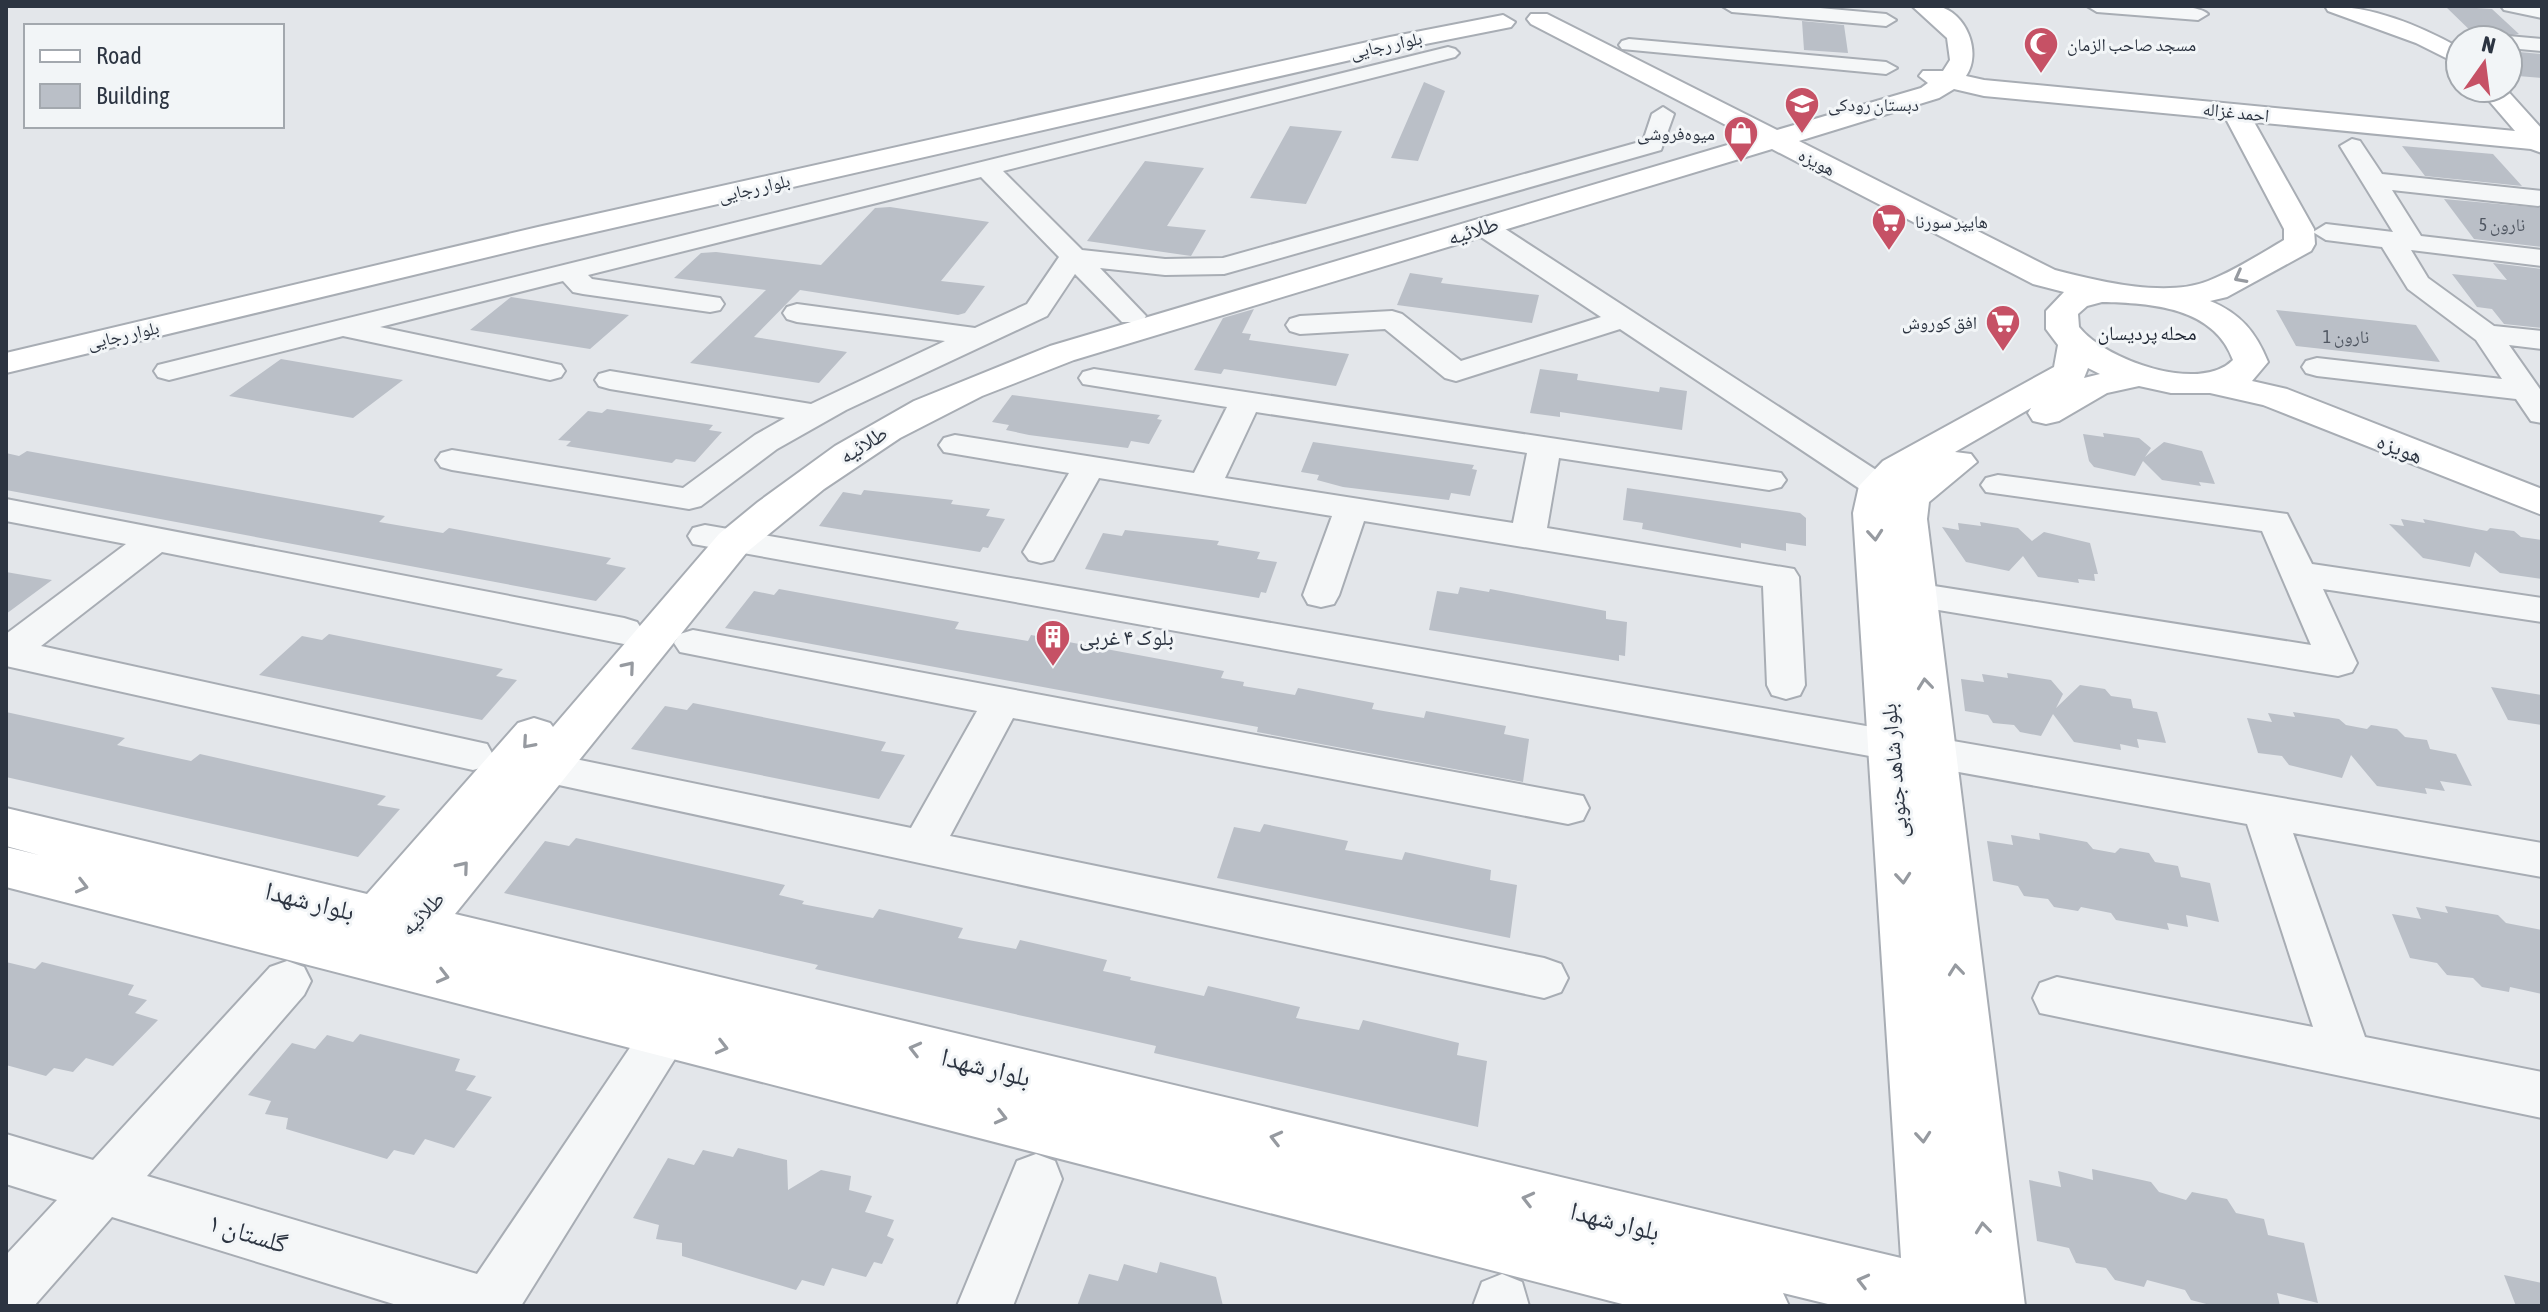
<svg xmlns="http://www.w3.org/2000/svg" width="2548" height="1312" font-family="'Asap Condensed','Noto Naskh Arabic',sans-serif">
  <rect width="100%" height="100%" fill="#e3e6ea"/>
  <path fill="#babfc7" d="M2445 6 2492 9 2519 34 2480 40Z
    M1802 21 1844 25 1848 53 1804 50Z
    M2508 51 2541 54 2542 78 2518 76 2508 67Z
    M1424 82 1445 91 1418 161 1391 158Z
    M1290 126 1342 131 1306 204 1250 198Z
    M2402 146 2493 154 2522 186 2425 176Z
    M1145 161 1204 168 1167 226 1206 230 1191 256 1087 241Z
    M2444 199 2542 208V247L2474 239Z
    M890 207 989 222 941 281 985 286 965 313 958 315 800 290 754 337 847 352 819 383 690 363 766 290 674 278 701 253 716 252 821 265 875 208Z
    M2493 263 2542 269V328L2504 324 2492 309 2477 307 2452 274 2507 280Z
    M1410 273 1443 278 1441 283 1539 295 1532 323 1397 305Z
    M511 297 629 315 590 349 470 330Z
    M1254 309 1242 333 1251 334 1249 340 1349 354 1336 386 1224 369 1221 374 1194 370 1223 318Z
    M2276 310 2416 325 2440 362 2296 346Z
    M281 359 403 380 353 418 229 396Z
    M1540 369 1578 374 1577 380 1659 392 1660 387 1687 391 1682 430 1560 412V417L1530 413Z
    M1012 395 1160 415 1157 419 1162 420 1149 444 1131 441 1128 448 1029 435 1006 430 1009 425 992 422Z
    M607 409 713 425 709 430 722 432 695 462 676 459 672 463 566 446 571 441 558 440 588 411 602 413Z
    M2103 433 2139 438 2151 448 2145 457 2164 442 2202 451 2215 484 2199 482 2201 486 2162 480 2143 461 2135 476 2094 467 2089 461 2083 434 2104 437Z
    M1313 442 1474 465 1472 469 1477 470 1470 496 1451 493 1449 500 1343 487 1317 480 1319 475 1301 472Z
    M27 451 385 516 379 522 443 533 449 528 611 558 606 564 626 568 596 601 6 490V453L19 456Z
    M1627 488 1800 513 1806 518V546L1786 543V551L1741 543V548L1642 529 1643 523 1623 520Z
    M864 490 953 500 951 504 990 509 986 516 1005 519 988 548 983 547 980 552 819 526 843 492 861 495Z
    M2401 519 2425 523 2423 519 2487 531 2490 528 2514 531 2521 537 2542 540V579L2500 573 2475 552 2470 567 2423 558 2389 524 2404 526Z
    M1980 522 2018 528 2032 541 2044 532 2090 543 2098 574H2094L2095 581 2078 579 2079 583 2038 577 2023 556 2009 571 1966 562 1942 527 1959 530 1958 523 1981 526Z
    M1125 530 1219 541 1217 545 1260 552 1257 559 1277 562 1266 593 1261 592 1259 598 1085 569 1103 533 1122 536Z
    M6 572 52 580 6 614Z
    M1460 587 1489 592 1490 589 1606 611V619L1627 622 1625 656 1619 655V661L1429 630 1437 591 1458 594Z
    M779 589 959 622 955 629 1028 641 1031 635 1224 671 1221 678 1244 682 1243 686 1295 695 1298 688 1374 703 1372 709 1424 718 1426 711 1506 726 1504 734 1529 739 1523 782 1257 732 1258 727 725 628 754 591 774 595Z
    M329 634 503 669 496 676 517 680 482 720 259 675 302 636 322 640Z
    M2007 673 2051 680 2063 694 2056 708 2080 685 2105 689 2111 696 2131 699 2133 708 2157 712 2166 743 2137 739 2139 748 2120 744 2121 750 2074 742 2053 714 2041 736 2020 732 2014 725 1993 723 1988 715 1965 711 1961 679 1984 682 1982 674 2008 678Z
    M2491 687 2542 695V725L2508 720Z
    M693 703 886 742 881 751 905 755 879 799 631 749 665 706 687 710Z
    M6 712 125 738 117 745 191 761 200 754 386 796 377 805 400 809 358 857 6 777Z
    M2293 712 2339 719 2346 725 2367 729 2371 725 2397 729 2405 737 2427 740 2430 749 2456 754 2472 786 2440 781 2445 791 2425 788 2427 794 2377 786 2351 755 2342 778 2289 765 2282 756 2258 753 2247 718 2272 722 2268 713 2295 717Z
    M1264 824 1348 841 1345 850 1402 860 1405 852 1491 870 1490 880 1517 885 1510 938 1217 878 1234 827 1260 832Z
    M2039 833 2087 842 2093 849 2115 853 2120 848 2149 853 2155 862 2178 866 2181 877 2210 883 2219 922 2186 915 2188 927 2167 923 2169 930 2116 920 2111 913 2081 907 2078 911 2054 907 2048 899 2024 896 2018 886 1993 881 1987 841 2013 845 2011 835 2040 840Z
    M576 838 785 885 779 895 804 901 802 904 873 918 879 909 963 928 958 938 1016 949 1020 940 1107 960 1103 971 1131 977 1130 980 1204 996 1208 986 1300 1007 1296 1018 1359 1030 1363 1020 1459 1043 1457 1055 1487 1061 1478 1127 1154 1053 1156 1046 815 969 818 965 504 893 545 841 569 846Z
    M2445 906 2498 915 2506 923 2542 930V994L2510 987 2509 992 2482 987 2473 978 2447 975 2437 963 2410 958 2392 914 2421 919 2416 907 2448 913Z
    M6 962 35 969 42 962 134 985 128 995 147 1000 135 1013 158 1020 113 1066 86 1058 73 1072 54 1068 46 1076 6 1065Z
    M360 1034 460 1059 455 1071 476 1076 466 1090 492 1097 454 1148 425 1139 414 1155 394 1150 387 1159 286 1129 288 1118 265 1114 271 1101 248 1095 292 1043 315 1049 327 1035 353 1042Z
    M738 1148 787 1160 788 1190 821 1170 851 1176 849 1190 872 1196 865 1212 894 1220 887 1236 894 1239 882 1264 874 1262 866 1277 832 1268 824 1286 802 1280 796 1290 682 1256V1243L656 1239 659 1225 633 1218 668 1158 694 1165 703 1150 733 1157Z
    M2092 1169 2151 1182 2159 1192 2186 1200 2192 1192 2227 1199 2236 1213 2264 1219 2268 1235 2304 1243 2318 1303 2277 1293 2280 1306H2214L2191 1300 2185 1290 2147 1280 2144 1287 2115 1280 2106 1268 2076 1263 2069 1248 2037 1241 2029 1180 2061 1187 2058 1171 2093 1180Z
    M1160 1262 1216 1277 1223 1306H1077L1089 1274 1118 1281 1124 1264 1157 1273Z
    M2504 1275 2542 1283V1306H2516Z"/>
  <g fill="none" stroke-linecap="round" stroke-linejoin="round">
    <defs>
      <path id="street" d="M1722 6H1798L1886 14 1896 20 1886 26 1732 12Z
        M2087 6C2110 6 2194 0 2208 14L2198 20 2097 12Z
        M2501 6H2542V18L2504 10Z
        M2508 36 2542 39V51L2508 48V40H2499Z
        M1629 39 1886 62 1897 68 1886 74 1622 49 1619 45 1622 41Z
        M1448 47 1455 49 1459 53 1455 57 1003 171 1082 250 1165 259 1223 258 1643 141 1652 114 1663 107 1674 114 1661 150 1224 274 1165 275 1100 268 1146 316 1142 322H1122L1075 274 1047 316 846 410 777 449 701 506 689 509 452 470 441 467 436 460 441 453 452 450 683 488 755 435 785 418 610 389 599 386 595 380 599 374 610 371 811 404 945 341 797 322 787 319 783 313 787 307 797 304 975 328 1027 304 1059 257 981 177 588 275 592 279 720 298 724 304 720 310 710 312 583 294 573 292 563 281 380 327 561 365 565 371 561 377 550 380 343 336 169 380 158 377 154 371 158 365Z
        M2352 139 2360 141 2382 174 2542 191V205L2538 206 2392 190 2421 236 2542 250V266L2411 250 2428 278 2494 326 2542 331V349L2509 345 2542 392V423L2531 421 2516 399 2317 376 2306 373 2302 367 2306 361 2317 358 2502 379 2476 340 2408 289 2382 247 2326 240 2313 232 2326 224 2393 232 2340 146Z
        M1484 219 1493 221 1890 479 1895 486 1890 493 1878 496 1866 493 1620 329 1456 381 1445 378 1385 329 1300 334 1290 331 1286 325 1290 319 1300 316 1392 311 1402 314 1461 361 1601 317 1475 233 1471 227 1475 221Z
        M1094 369 1781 473 1786 480 1781 487 1769 490 1559 458 1547 528 1794 569 1799 577 1805 685 1800 695 1786 699 1772 695 1767 685 1763 586 1364 521 1339 595 1334 604 1321 607 1308 604 1303 595 1332 516 1099 478 1053 560 1041 563 1029 560 1023 552 1069 473 944 452 939 445 944 438 955 435 1194 473 1227 407 1083 384 1079 378 1083 372ZM1256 412 1527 453 1513 523 1225 478Z
        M1998 475 2287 514 2312 564 2542 598V622L2323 589 2357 663 2352 672 2338 676 1902 604 1897 595 1902 586 1915 583 2311 645 2262 531 1986 492 1981 485 1986 478Z
        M6 499 624 618 637 622 643 631 637 640 624 644 162 552 41 646 487 744 493 755 487 766 473 770 6 666V634L126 544 6 521Z
        M705 525 2542 843V877L2293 833 2365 1037 2542 1072V1118L2040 1013 2033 998 2040 983 2057 977 2313 1027 2247 824 693 544 688 536 693 528Z
        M693 630 1583 796 1589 808 1583 820 1568 824 1013 718 950 836 1544 958 1561 964 1568 978 1561 992 1544 998 531 779 525 768 531 757 546 753 911 828 977 711 680 652 674 643 680 634Z
        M287 961 304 967 311 981 304 995 147 1176 477 1274 650 1018 667 1011 684 1018 691 1033 521 1306H400L112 1217 34 1306H6V1255L57 1200 6 1184V1134L93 1160 270 967Z
        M1036 1154 1055 1161 1062 1179 1013 1306H957L1017 1161Z
        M1502 1274 1522 1282 1529 1306H1473L1482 1282Z"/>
      <path id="secondary" d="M1912 6C1919 6 1929 4 1937 6 1967 12 1982 53 1966 76L1984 80 2515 131 2478 88H2505L2542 129V153L2531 149 2254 122 2314 229 2315 244 2311 251 2227 297 2210 301C2240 313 2256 332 2268 362L2252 381 2287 389 2542 489V515L2263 405 2210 393H2171L2139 386 2107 393 2059 421 2046 424 2033 421 2028 413 2031 408 1955 452 1971 454 1977 462 1929 502 1927 519 2025 1306H1836L1783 1293 1789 1306H1630L6 887V847L39 855 6 846V808L367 894 518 723 534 718 550 723 553 727 719 534 758 502 835 446 914 401 1050 346 1751 138 1531 24 1527 19 1531 14H1547L1777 130 1921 88 1928 83 1919 76 1923 71H1943L1950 60 1947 38ZM1954 89 1984 96 2226 119 2284 229V240C2260 254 2234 271 2208 281 2166 298 2097 281 2055 270L1799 141 1939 98ZM1772 149 2033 284 2064 292 2046 311V329L2058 345 2054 367 1883 461 1859 486 1853 513 1901 1258 455 914 747 552 824 489 900 438 982 396 1074 360ZM2102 302C2151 303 2214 307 2233 360 2200 394 2105 360 2079 327L2078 314 2087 306ZM2088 368 2100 374 2084 378Z
        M2325 6C2373 6 2418 25 2460 48V65L2416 43 2328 11Z
        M1503 15 1515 22 1511 27 1390 51 538 245 6 373V353L538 227 1390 37Z"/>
    </defs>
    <use href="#street" stroke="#a8adb4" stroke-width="4"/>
    <use href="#secondary" stroke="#a8adb4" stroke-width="4"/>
    <use href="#street" fill="#f5f7f8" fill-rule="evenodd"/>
    <use href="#secondary" fill="#fff" fill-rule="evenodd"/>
  </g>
  <defs><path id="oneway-chevron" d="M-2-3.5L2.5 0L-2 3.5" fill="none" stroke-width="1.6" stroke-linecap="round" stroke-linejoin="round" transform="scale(2)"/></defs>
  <g stroke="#969aa0">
    <use href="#oneway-chevron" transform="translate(2240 277) rotate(152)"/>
    <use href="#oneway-chevron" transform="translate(1875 535) rotate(85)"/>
    <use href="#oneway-chevron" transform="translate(629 667) rotate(-50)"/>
    <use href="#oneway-chevron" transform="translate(1925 684) rotate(-96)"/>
    <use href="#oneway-chevron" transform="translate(528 743) rotate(131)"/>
    <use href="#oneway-chevron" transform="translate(463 867) rotate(-50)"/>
    <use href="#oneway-chevron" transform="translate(1903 878) rotate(85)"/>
    <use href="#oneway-chevron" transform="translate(82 886) rotate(14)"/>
    <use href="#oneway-chevron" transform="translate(1956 970) rotate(-96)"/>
    <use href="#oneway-chevron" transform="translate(443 976) rotate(14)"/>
    <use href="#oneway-chevron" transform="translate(722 1047) rotate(14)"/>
    <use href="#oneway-chevron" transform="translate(915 1049) rotate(-166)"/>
    <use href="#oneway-chevron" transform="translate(1001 1117) rotate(14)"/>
    <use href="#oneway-chevron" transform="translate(1923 1137) rotate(85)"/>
    <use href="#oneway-chevron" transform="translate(1276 1138) rotate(-166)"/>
    <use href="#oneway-chevron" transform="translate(1528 1199) rotate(-166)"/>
    <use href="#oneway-chevron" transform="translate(1983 1228) rotate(-96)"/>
    <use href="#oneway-chevron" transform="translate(1863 1281) rotate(-166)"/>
  </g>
  <defs>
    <symbol id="mosque-pin" viewBox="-11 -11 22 30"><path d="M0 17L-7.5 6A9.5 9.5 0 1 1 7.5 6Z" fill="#c65165" stroke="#f2f5f7"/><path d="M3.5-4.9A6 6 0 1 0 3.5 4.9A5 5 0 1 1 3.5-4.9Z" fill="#fff"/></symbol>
    <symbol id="school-pin" viewBox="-11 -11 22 30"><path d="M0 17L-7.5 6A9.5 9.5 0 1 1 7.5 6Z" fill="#c65165" stroke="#f2f5f7"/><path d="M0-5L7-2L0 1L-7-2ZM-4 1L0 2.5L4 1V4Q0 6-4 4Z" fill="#fff"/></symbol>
    <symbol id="shop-pin" viewBox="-11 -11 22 30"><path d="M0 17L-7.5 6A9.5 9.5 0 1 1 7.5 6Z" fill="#c65165" stroke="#f2f5f7"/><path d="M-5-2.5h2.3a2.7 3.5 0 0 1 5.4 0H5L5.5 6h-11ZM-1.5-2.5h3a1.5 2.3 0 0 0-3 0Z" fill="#fff"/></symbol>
    <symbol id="supermarket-pin" viewBox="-11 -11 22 30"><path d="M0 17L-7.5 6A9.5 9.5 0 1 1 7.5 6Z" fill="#c65165" stroke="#f2f5f7"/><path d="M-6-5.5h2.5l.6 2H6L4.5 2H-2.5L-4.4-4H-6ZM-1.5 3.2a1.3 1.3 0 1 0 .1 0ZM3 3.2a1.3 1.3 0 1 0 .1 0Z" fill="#fff"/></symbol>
    <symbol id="building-pin" viewBox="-11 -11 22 30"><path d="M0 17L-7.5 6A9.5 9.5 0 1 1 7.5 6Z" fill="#c65165" stroke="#f2f5f7"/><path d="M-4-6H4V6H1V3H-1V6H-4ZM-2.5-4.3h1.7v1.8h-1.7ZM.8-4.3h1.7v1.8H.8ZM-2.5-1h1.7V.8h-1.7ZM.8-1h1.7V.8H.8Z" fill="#fff"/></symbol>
  </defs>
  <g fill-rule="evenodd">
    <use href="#mosque-pin" x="2021" y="24" width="40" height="54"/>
    <use href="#school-pin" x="1782" y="84" width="40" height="54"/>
    <use href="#shop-pin" x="1721" y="113" width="40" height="54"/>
    <use href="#supermarket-pin" x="1869" y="201" width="40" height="54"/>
    <use href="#supermarket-pin" x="1983" y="302" width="40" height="54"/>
    <use href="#building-pin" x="1033" y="617" width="40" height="54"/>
  </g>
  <g text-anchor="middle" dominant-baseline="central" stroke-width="6" stroke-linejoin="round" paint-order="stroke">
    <g font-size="18" fill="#2c3441" stroke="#f2f5f7" text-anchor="start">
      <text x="2067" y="44">مسجد صاحب الزمان</text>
      <text x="1828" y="104">دبستان رودکی</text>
      <text x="1715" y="133" text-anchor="end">میوه‌فروشی</text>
      <text x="1915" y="221">هایپر سورنا</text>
      <text x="1977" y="322" text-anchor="end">افق کوروش</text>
    </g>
    <g font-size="18" fill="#2c3441" stroke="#f2f5f7">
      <text transform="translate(1386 45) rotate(-12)">بلوار رجایی</text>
      <text transform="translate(2236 112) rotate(6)">احمد غزاله</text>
      <text transform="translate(1817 162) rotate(27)">هویزه</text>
      <text transform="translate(754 188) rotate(-13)">بلوار رجایی</text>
      <text transform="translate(123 335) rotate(-13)">بلوار رجایی</text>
    </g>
    <g font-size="18" fill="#505762">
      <text x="2502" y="224">نارون 5</text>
      <text x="2346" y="336">نارون 1</text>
    </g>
    <g font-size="20" fill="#1e2532" stroke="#f2f5f7">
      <text x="2147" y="332">محله پردیسان</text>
    </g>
    <g font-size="22" fill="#2c3441" stroke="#f2f5f7">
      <text transform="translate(1473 230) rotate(-17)">طلائیه</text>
      <text transform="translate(863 444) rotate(-32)">طلائیه</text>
      <text transform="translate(2400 448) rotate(22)">هویزه</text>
      <text transform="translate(1894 771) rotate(-95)">بلوار شاهد جنوبی</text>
      <text transform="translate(422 913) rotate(-45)">طلائیه</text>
    </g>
    <g font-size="22" fill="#2c3441" stroke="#f2f5f7" text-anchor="start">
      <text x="1079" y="637">بلوک ۴ غربی</text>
    </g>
    <g font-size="26" fill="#2c3441" stroke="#f2f5f7">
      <text transform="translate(310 901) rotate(14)">بلوار شهدا</text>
      <text transform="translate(986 1067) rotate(14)">بلوار شهدا</text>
      <text transform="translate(1615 1221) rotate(14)">بلوار شهدا</text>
      <text transform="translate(248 1233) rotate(17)">گلستان ۱</text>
    </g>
  </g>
  <rect width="2548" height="1312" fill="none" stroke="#2c3441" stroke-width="16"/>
  <rect x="24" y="24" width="260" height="104" fill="#f2f5f7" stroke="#a3a8ae" stroke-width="2"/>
  <rect x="40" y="50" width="40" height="12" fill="#ffffff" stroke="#a3a8ae" stroke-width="2"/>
  <text x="96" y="64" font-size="24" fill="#2c3441">Road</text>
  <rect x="40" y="84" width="40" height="24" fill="#babfc7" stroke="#a3a8ae" stroke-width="2"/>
  <text x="96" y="104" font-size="24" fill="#2c3441">Building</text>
  <g transform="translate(2484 64) rotate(14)"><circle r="38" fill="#f2f5f7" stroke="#a3a8ae" stroke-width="2"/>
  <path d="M0-6L14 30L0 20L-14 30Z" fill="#c65165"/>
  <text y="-12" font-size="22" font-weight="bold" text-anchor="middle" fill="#2c3441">N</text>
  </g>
</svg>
